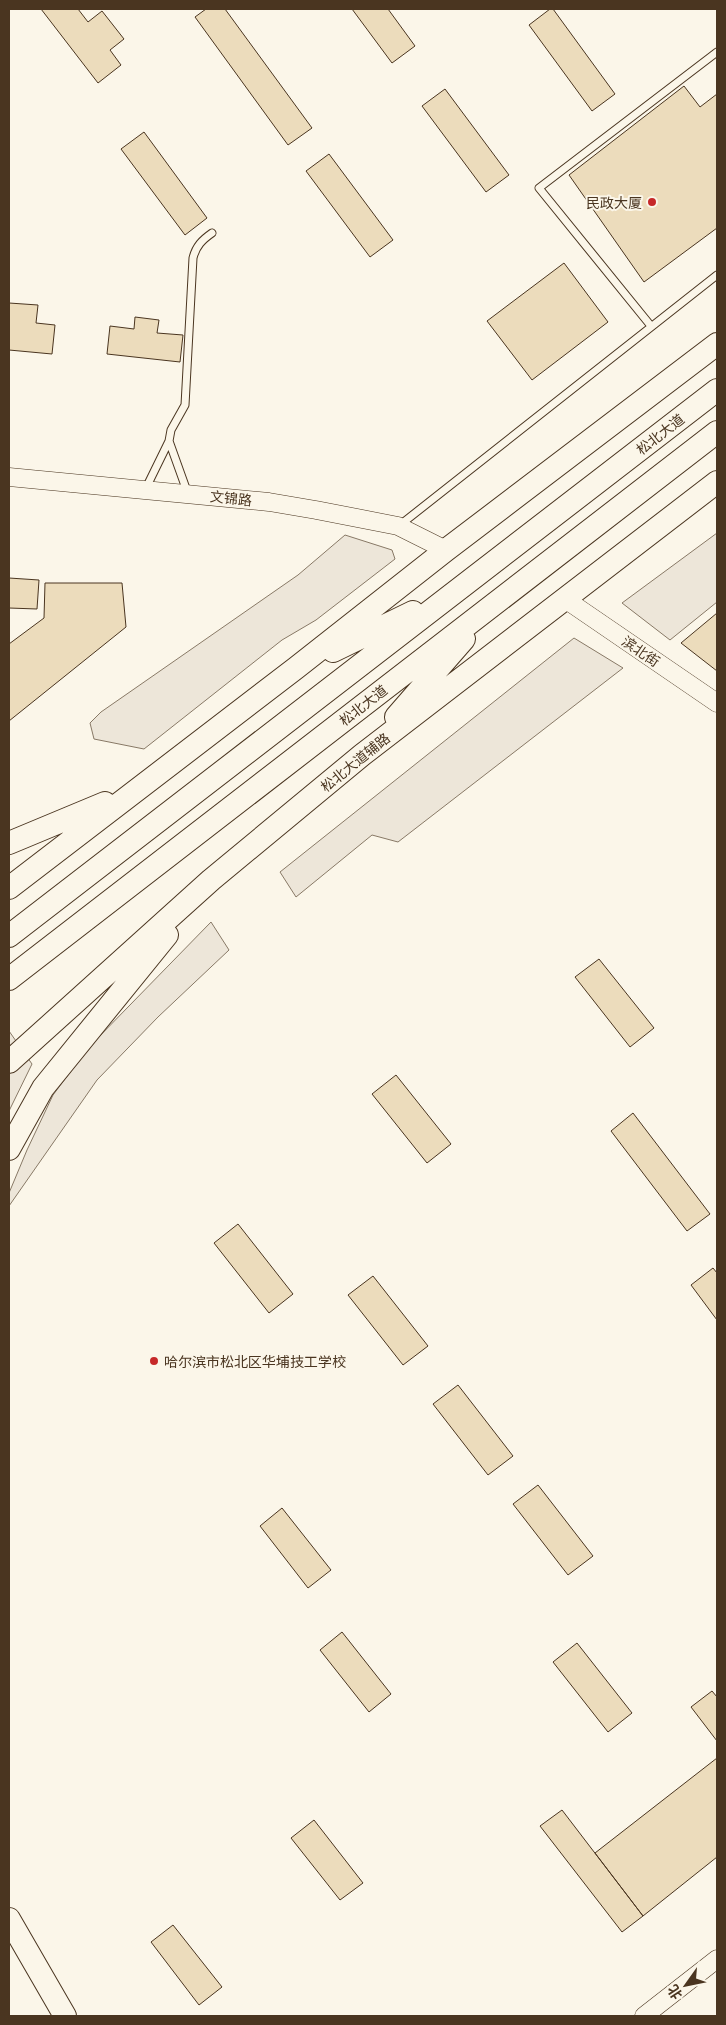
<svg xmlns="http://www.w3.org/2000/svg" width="726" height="2025" font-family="Manrope,'Noto Sans SC',sans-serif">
  <rect width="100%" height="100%" fill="#fbf6e9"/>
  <path fill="#ede6d9" stroke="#887966" d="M717 533V602L670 640 622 603Z
    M345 535 392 550 395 559 316 620 282 640 144 749 94 739 90 723 101 712 298 575Z
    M574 638 623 668 398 842 372 835 296 897 280 872Z
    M211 922 229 950 158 1017 97 1080 9 1206V1193L27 1150 53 1095 89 1047Z
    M9 1031 32 1064 9 1111Z"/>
  <path fill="#ecdcbc" stroke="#4a3520" d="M41 9H78L88 22 102 11 124 39 110 50 121 65 98 83Z
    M206 9H225L312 128 288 145 195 17Z
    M352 9H388L415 46 392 63Z
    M550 9H553L615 94 592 111 529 25Z
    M684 86 700 107 717 94V228L644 282 569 175Z
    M445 89 509 175 486 192 422 106Z
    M144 132 207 218 185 235 121 149Z
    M329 154 393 240 370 257 306 171Z
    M564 263 608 322 532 380 487 321Z
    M9 303 38 305 36 323 55 325 52 354 9 350Z
    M135 317 159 320 157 333 183 335 180 362 107 354 110 326 134 329Z
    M9 578 39 580 37 609 9 608Z
    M45 583H122L126 627 9 721V644L44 618Z
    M717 613V671L681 643Z
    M599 959 654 1028 630 1047 575 977Z
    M396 1075 451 1144 427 1163 372 1094Z
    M633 1113 710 1214 687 1231 611 1131Z
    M238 1224 293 1294 269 1313 214 1243Z
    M713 1268 717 1273V1320L691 1285Z
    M373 1276 428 1346 403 1365 348 1295Z
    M458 1385 513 1456 488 1475 433 1404Z
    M538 1485 593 1556 568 1575 513 1504Z
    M282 1508 331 1570 308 1588 260 1526Z
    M342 1632 391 1694 369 1712 320 1650Z
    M577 1643 632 1713 608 1732 553 1662Z
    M712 1691 717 1697V1741L691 1707Z
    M717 1758V1857L643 1916 595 1853Z
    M562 1810 643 1916 622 1932 540 1826Z
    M314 1820 363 1883 340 1900 291 1838Z
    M173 1925 222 1987 199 2005 151 1942Z"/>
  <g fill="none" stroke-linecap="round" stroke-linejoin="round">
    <defs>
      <path id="service" d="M651 326 539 188 717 52
        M169 441 171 430 185 405 193 258C196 246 202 240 212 233
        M146 488 169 441 188 494
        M400 525 717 275"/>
      <path id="tertiary" d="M9 477 269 502 316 510 398 526 446 550
        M565 599 717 703
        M644 2016 717 1959"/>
      <path id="trunk" d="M333 651 413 612
        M396 717 464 639
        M9 843 105 803
        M9 888 296 668 446 550 717 344
        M9 936 717 390
        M9 979 717 432
        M9 1062 211 880 362 755 717 482
        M9 1149 43 1088 167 935
        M9 1919 65 2016"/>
    </defs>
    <use href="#service" stroke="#4a3520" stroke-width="9"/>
    <use href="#tertiary" stroke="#4a3520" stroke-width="19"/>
    <use href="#trunk" stroke="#4a3520" stroke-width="24"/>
    <use href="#service" stroke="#fbf6e9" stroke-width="7"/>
    <use href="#tertiary" stroke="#fbf6e9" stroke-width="18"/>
    <use href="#trunk" stroke="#fbf6e9" stroke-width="22"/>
  </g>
  <g fill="#c62828" stroke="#fbf6e9" stroke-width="2">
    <circle cx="652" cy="202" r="5"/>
    <circle cx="154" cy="1361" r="5"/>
  </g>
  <g text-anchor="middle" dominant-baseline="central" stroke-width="4" stroke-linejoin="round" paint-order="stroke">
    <g font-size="14" fill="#4a3520" stroke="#fbf6e9" text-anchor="end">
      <text x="642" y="202">民政大厦</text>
      <text x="164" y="1361" text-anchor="start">哈尔滨市松北区华埔技工学校</text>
    </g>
    <g font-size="14" fill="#4a3520" stroke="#fbf6e9">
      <text transform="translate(660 434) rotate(-38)">松北大道</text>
      <text transform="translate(231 498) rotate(6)">文锦路</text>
      <text transform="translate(641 651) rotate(34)">滨北街</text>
      <text transform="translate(363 705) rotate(-38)">松北大道</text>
      <text transform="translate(355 762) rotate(-39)">松北大道辅路</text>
    </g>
  </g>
  <rect width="726" height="2025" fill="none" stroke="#4a3520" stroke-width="20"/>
  <g transform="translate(686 1985) rotate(237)" stroke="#fbf6e9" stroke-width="4" paint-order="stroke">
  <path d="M0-4L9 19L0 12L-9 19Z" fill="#4a3520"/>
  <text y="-8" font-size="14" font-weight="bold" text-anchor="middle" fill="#4a3520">北</text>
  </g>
</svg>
